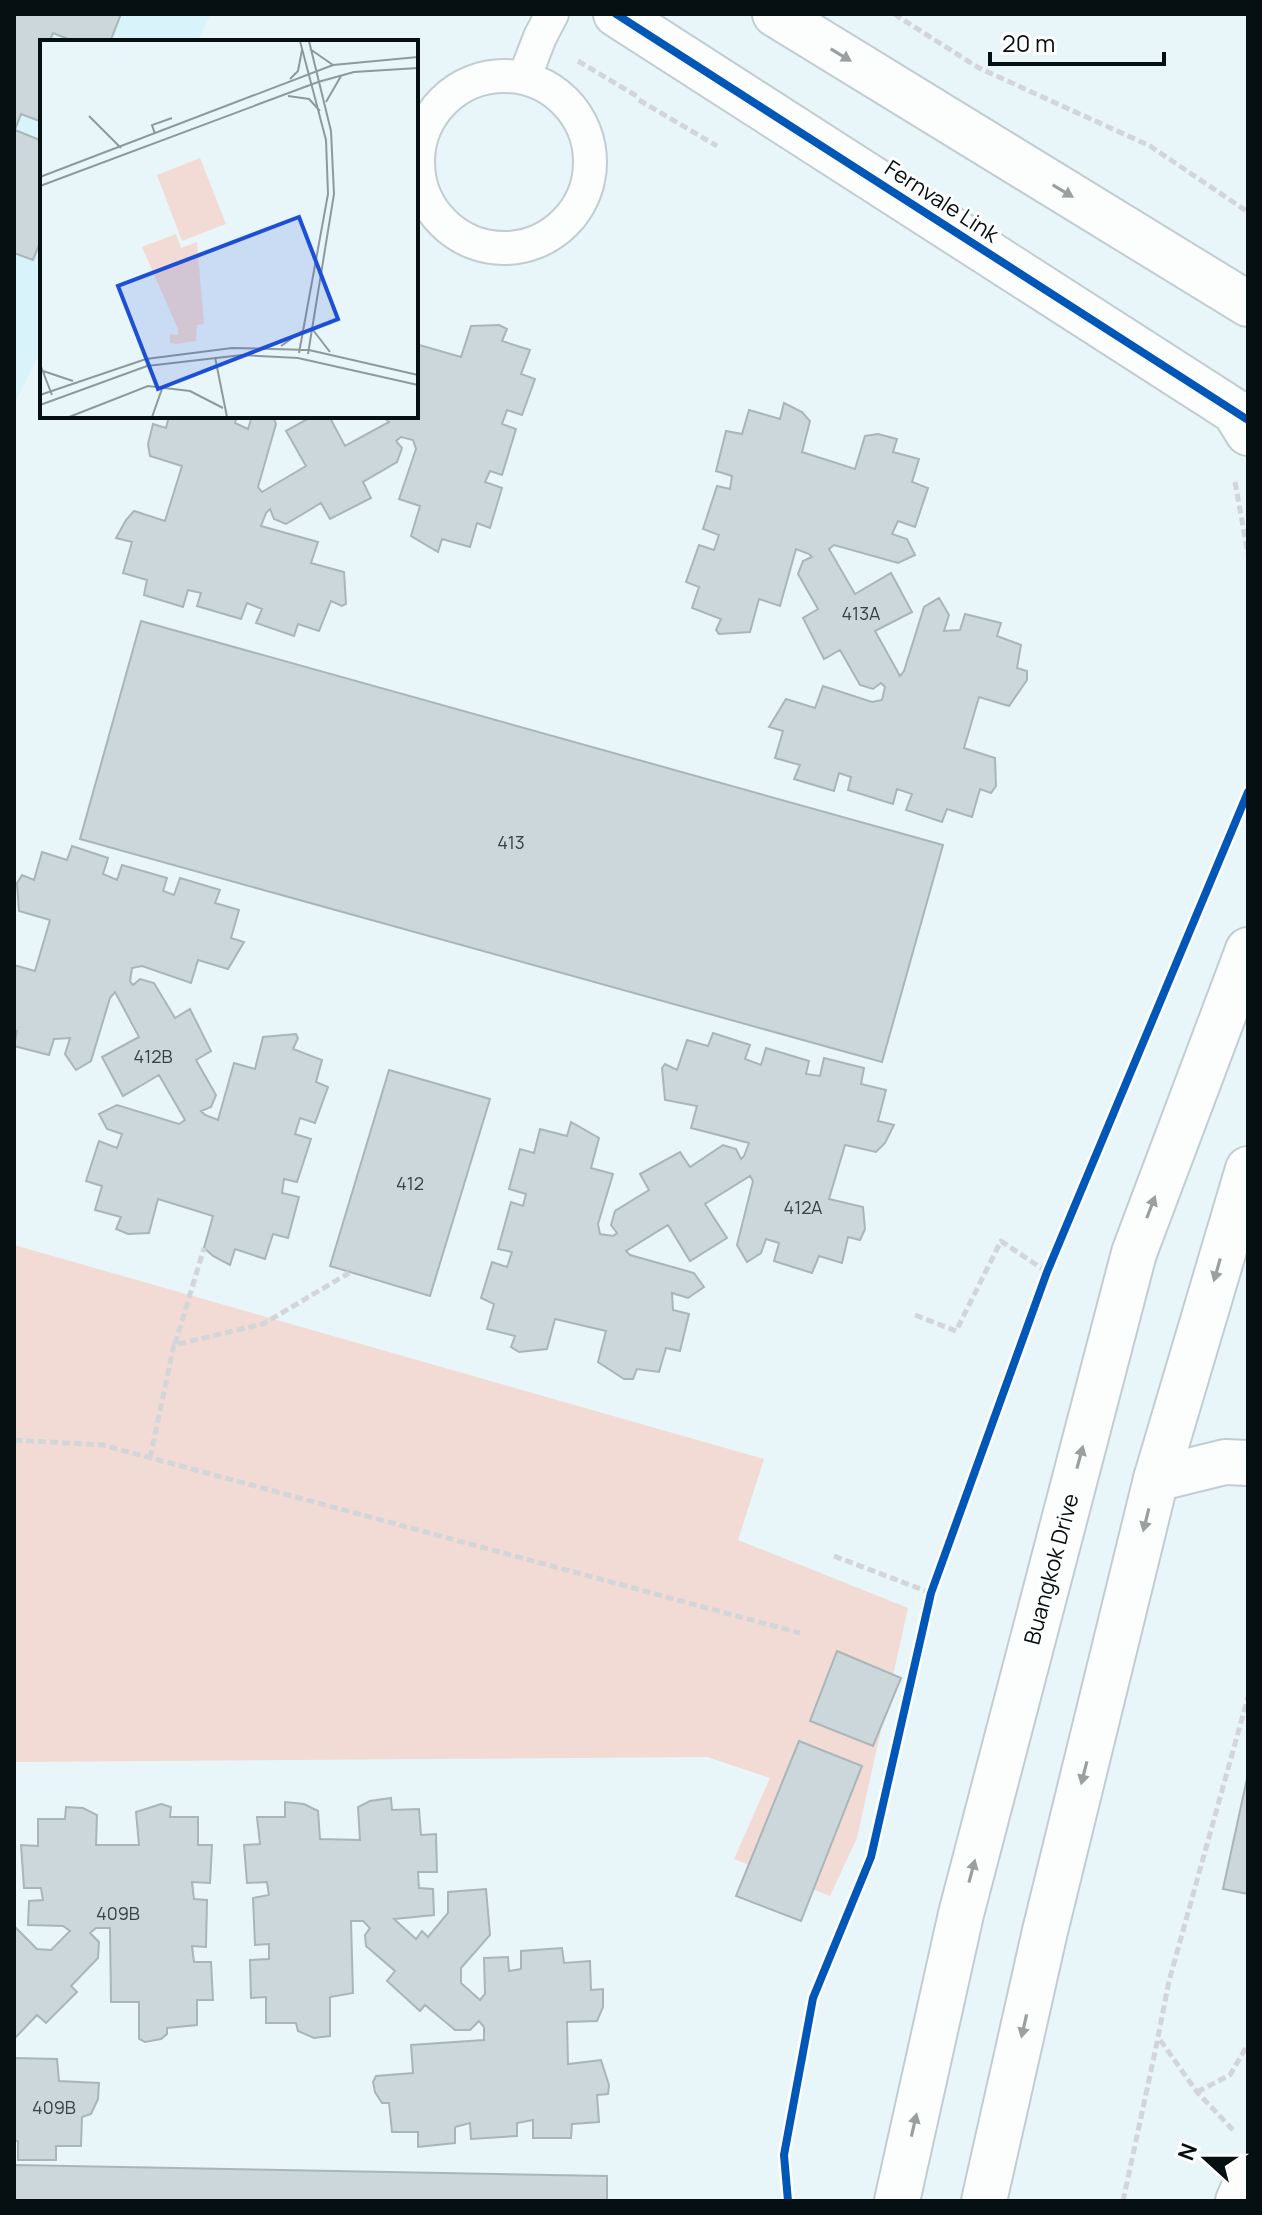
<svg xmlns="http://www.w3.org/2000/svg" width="1262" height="2215" font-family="Manrope,sans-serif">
  <rect width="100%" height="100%" fill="#e8f5f9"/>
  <path fill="#d8f3fa" d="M14 14H211L197 42H42V349L14 404Z"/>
  <path fill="#f2dbd5" d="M14 1245 764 1459 738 1540 908 1608 857 1838 830 1896 734 1859 770 1778 707 1757 14 1762Z"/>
  <path fill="#cbd7da" stroke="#aab5b8" stroke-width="2" d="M14 14H121L110 42H76L53 33 49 42H42V122L21 114 15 130 42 141V237L33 260 14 253Z
    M499 325 507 329 502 341 530 350 521 374 535 379 522 415 507 410 502 424 516 429 502 475 490 471 485 482 502 488 490 528 477 523 470 547 442 539 438 552 411 536 420 506 399 499 416 449 413 440 401 437 396 441 402 448 397 462 363 482 371 498 330 519 321 503 286 524 274 519 270 509 266 513 261 526 318 542 311 563 344 572 346 604 342 606 331 601 319 631 298 624 294 636 256 623 262 609 247 603 241 619 197 606 201 593 188 590 183 607 144 595 147 580 123 573 132 542 116 538 126 520 134 511 165 521 182 466 150 456 148 444 153 424 166 428 169 416H237L235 423 248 429 252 416H273L276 424 258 487 262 492 306 466 286 431 313 416H329L345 446 389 422 382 416H416V344L461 357 471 326Z
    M784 403 802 412 810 421 802 452 855 469 865 436 878 434 897 439 893 452 919 459 912 482 928 488 915 527 898 521 892 534 907 539 915 555 898 563 834 545 829 549 855 594 891 573 912 612 875 631 900 676 904 671 924 607 939 598 949 615 944 631 960 630 965 614 1001 623 997 636 1021 645 1017 668 1027 671V680L1009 706 979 697 964 748 995 758 996 786 991 793 980 789 972 817 947 809 942 822 906 810 912 794 897 789 893 804 848 790 851 777 839 773 834 791 794 779 800 765 775 758 783 731 769 727 786 699 815 708 823 686 872 702 882 700 885 687 881 683 873 689 860 685 840 650 824 659 803 618 818 609 798 574 803 561 812 557 809 554 796 549 780 606 759 599 750 632 719 634 716 630 721 619 692 608 699 587 686 582 699 545 714 550 719 535 703 529 717 486 730 489 732 476 716 471 726 431 742 434 749 410 780 419Z
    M141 621 943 845 882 1062 80 839Z
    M72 846 108 858 103 874 117 880 122 865 167 878 163 891 174 895 180 878 220 890 215 903 239 910 231 938 244 942 228 969 198 960 191 983 142 966 132 968 130 981 133 985 140 979 154 983 175 1018 190 1009 211 1051 196 1060 216 1095 211 1107 201 1111 205 1115 218 1120 234 1063 255 1069 263 1037 296 1034 298 1038 293 1049 322 1060 316 1082 328 1087 315 1123 300 1118 295 1134 311 1139 297 1182 284 1179 282 1193 299 1197 288 1238 273 1234 265 1259 235 1249 230 1265 213 1256 204 1248 213 1216 158 1199 149 1233 128 1234 116 1229 121 1217 95 1210 102 1186 86 1181 99 1141 117 1148 122 1134 107 1129 99 1114 117 1105 179 1124 185 1120 159 1075 123 1096 102 1057 139 1037 115 992 110 998 91 1061 76 1070 65 1054 70 1038 54 1039 49 1055 14 1046 17 1031 14 1030V965L35 971 50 920 19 911 17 883 22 875 34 880 42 852 67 860Z
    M713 1033 750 1045 745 1059 761 1065 766 1048 809 1061 806 1074 820 1076 824 1058 864 1068 861 1084 886 1090 878 1121 894 1125 885 1143 876 1152 845 1145 829 1199 863 1207 865 1229 860 1240 848 1237 842 1263 819 1256 812 1273 774 1261 779 1243 766 1239 761 1253 747 1262 737 1245 753 1181 750 1176 705 1204 727 1238 690 1261 668 1225 626 1251 630 1255 694 1273 704 1287 688 1298 672 1293 673 1310 689 1314 680 1351 666 1348 659 1372 637 1369 633 1379H624L598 1362 606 1331 555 1319 547 1349 519 1352 511 1347 515 1336 487 1329 494 1304 481 1298 492 1262 507 1267 512 1252 498 1249 511 1202 523 1206 526 1194 509 1189 520 1149 534 1153 540 1129 567 1136 571 1122 599 1138 591 1168 613 1174 598 1224 600 1234 613 1236 617 1233 611 1225 615 1211 649 1190 640 1174 680 1152 690 1167 723 1145 736 1149 741 1159 744 1156 749 1143 691 1128 697 1106 665 1100 662 1068 665 1064 677 1070 687 1040 708 1046Z
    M389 1070 490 1099 430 1296 330 1266Z
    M837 1651 901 1678 873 1746 810 1721Z
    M799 1741 862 1766 801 1921 736 1896Z
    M1248 1774V1894L1223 1889Z
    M391 1798 392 1810 419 1809 421 1835 436 1834 437 1872H418L419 1888 433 1889 434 1915 394 1919 416 1939 422 1931 428 1937 448 1913V1892L486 1889 490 1935 461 1968V1983L480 2000 485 1994 484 1958 508 1957 509 1971 521 1969V1951L562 1948 564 1963 590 1961 591 1990 603 1989V2007L597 2021 567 2022 568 2064 601 2060 609 2085 608 2094 597 2095 599 2122 572 2124 571 2138H533V2120L517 2123V2136L471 2139 470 2123 455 2127V2143L418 2147V2132H392L389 2103H382L375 2092 373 2082 376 2076 413 2073 411 2045 484 2040V2027L479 2021 470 2030H455L425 2005 420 2011 387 1981 395 1971 366 1946 365 1935 370 1928 363 1921H351L353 1993 330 1997V2036L314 2038 298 2031 296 2023H266V1997L251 1998 250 1960 269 1959V1944L255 1945 253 1898 269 1895 267 1882 247 1883 244 1845 260 1844 257 1817H285V1802L304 1804 318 1811 320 1839 360 1840 358 1807 370 1801Z
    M161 1804 171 1807 170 1817H198V1845H212L210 1883 192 1882 194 1899 207 1900 206 1947 192 1946 194 1962H211L213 2000H197V2025L167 2028V2034L161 2039 145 2042 139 2039V2002H111L110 1928H96L90 1933 99 1942 98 1958 71 1986 77 1992 46 2023 37 2015 14 2039V1926L37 1949 51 1950 70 1931 63 1926 28 1925 29 1901 43 1900 41 1888H24L21 1845 38 1846V1819H65L66 1807 83 1808 97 1815 96 1845H139L136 1812Z
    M14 2058 57 2059 59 2081 99 2083 98 2099 91 2114 82 2117 81 2146H56V2160H18V2141H14Z
    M14 2165 607 2176V2201H14Z"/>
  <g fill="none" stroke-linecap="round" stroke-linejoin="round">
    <defs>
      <path id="lane" d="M418 162a86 86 0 1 1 172 0a86 86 0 1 1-172 0Z
        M525 76 540 37 552 14"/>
      <path id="street" d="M616 14 1248 420
        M775 14 1248 304
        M1156 1479 1225 1462 1248 1463
        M1238 2201 1248 2178"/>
      <path id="primary" d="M1235 412 1248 433
        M897 2201 961 1914 1134 1253 1248 950
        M984 2201 1045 1931 1156 1479 1248 1169"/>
    </defs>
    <use href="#lane" stroke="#c2cdd1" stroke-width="36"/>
    <use href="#street" stroke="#c2cdd1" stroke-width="48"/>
    <use href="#primary" stroke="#c2cdd1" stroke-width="48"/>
    <path stroke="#d3d6d8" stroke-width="5" stroke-dasharray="8 4" stroke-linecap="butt" d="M894 14 979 68 1150 146 1248 212
      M578 61 640 98
      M639 100 717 146
      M1235 482 1248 554
      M915 1315 956 1331 1001 1241 1047 1272
      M175 1344 204 1248
      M14 1440 103 1445 800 1633
      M150 1458 174 1345 263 1324 349 1273
      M834 1556 931 1593
      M1197 2092 1230 2075 1248 2044
      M1233 2130 1197 2092 1158 2037 1169 1981 1248 1697
      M1123 2201 1158 2038"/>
    <use href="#lane" stroke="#fcfefe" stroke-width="32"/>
    <use href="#street" stroke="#fcfefe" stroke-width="44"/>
    <use href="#primary" stroke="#fcfefe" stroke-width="44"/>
    <defs>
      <path id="cycleway" d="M616 14 1248 420
        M788 2201 784 2155 813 1998 871 1857 931 1593 1047 1272 1248 792"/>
    </defs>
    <use href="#cycleway" stroke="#fff" stroke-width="13"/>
    <use href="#cycleway" stroke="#0057b8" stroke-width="8"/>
  </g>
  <defs><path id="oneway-solid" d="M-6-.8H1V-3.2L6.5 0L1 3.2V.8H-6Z" transform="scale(2)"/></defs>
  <g fill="#9a9fa0">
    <use href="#oneway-solid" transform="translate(841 55) rotate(31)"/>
    <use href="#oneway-solid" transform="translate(1063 191) rotate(31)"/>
    <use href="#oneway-solid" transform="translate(1151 1207) rotate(-69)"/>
    <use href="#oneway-solid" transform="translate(1217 1270) rotate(106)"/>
    <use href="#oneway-solid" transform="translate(1080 1457) rotate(-75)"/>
    <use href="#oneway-solid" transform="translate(1146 1520) rotate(104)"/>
    <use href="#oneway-solid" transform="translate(1084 1773) rotate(104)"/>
    <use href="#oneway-solid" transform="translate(972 1871) rotate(-75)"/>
    <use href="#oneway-solid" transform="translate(1024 2026) rotate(103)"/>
    <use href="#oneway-solid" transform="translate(914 2125) rotate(-77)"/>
  </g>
  <g text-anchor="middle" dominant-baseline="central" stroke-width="6" stroke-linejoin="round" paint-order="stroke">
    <g font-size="18" fill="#374244">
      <text x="861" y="613">413A</text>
      <text x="511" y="842">413</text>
      <text x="153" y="1056">412B</text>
      <text x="410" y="1183">412</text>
      <text x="803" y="1207">412A</text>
      <text x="118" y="1913">409B</text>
      <text x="54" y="2107">409B</text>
    </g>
    <g font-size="22" fill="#061012" stroke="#fff">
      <text transform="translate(942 201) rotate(33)">Fernvale Link</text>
      <text transform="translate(1051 1569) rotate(-75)">Buangkok Drive</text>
    </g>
  </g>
  <g transform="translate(40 40)">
    <rect width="378" height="378" fill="#e8f5f9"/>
    <path d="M160 118 186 184 142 201 117 135ZM136 194 141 208 157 202 164 284 157 285 156 301 136 304 130 303V294L138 295V289L102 207Z" fill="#f2dbd5"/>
    <path fill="none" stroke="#8e999d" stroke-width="2" d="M270 9 293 25M250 39 258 31 262 10M248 56 269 59 280 71M286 62 301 36M49 76 81 108M115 94 112 85 132 78M0 137 293 25 378 17M0 146 278 42 314 32 378 28M273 290 290 312M241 306 264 290M259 313 288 154 286 100 260 1M268 314 294 154 291 91 269 1M175 317 187 377M0 324 12 355M3 331 33 341M0 355 106 319 192 308 269 310 378 335M0 365 107 326 202 315 258 318 378 345M29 377 108 346 150 351 183 368M112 377 123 346"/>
    <path fill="#1d4ed8" fill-opacity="0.15" stroke="#1d4ed8" stroke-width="4" d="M259 177 298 279 118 349 78 246Z"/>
    <rect width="378" height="378" fill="none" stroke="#061012" stroke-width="4"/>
  </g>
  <rect width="1262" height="2215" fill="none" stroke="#061012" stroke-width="32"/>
  <g transform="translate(1206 2159) rotate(291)" stroke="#ffffff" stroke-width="6" paint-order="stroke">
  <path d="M0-6L14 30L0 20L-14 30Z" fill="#061012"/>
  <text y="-12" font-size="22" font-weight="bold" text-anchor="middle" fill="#061012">N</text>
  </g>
  <path d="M990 52v12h174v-12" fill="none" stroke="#061012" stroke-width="4"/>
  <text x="1002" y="52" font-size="24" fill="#061012" stroke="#ffffff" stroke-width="6" paint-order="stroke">20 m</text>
</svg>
